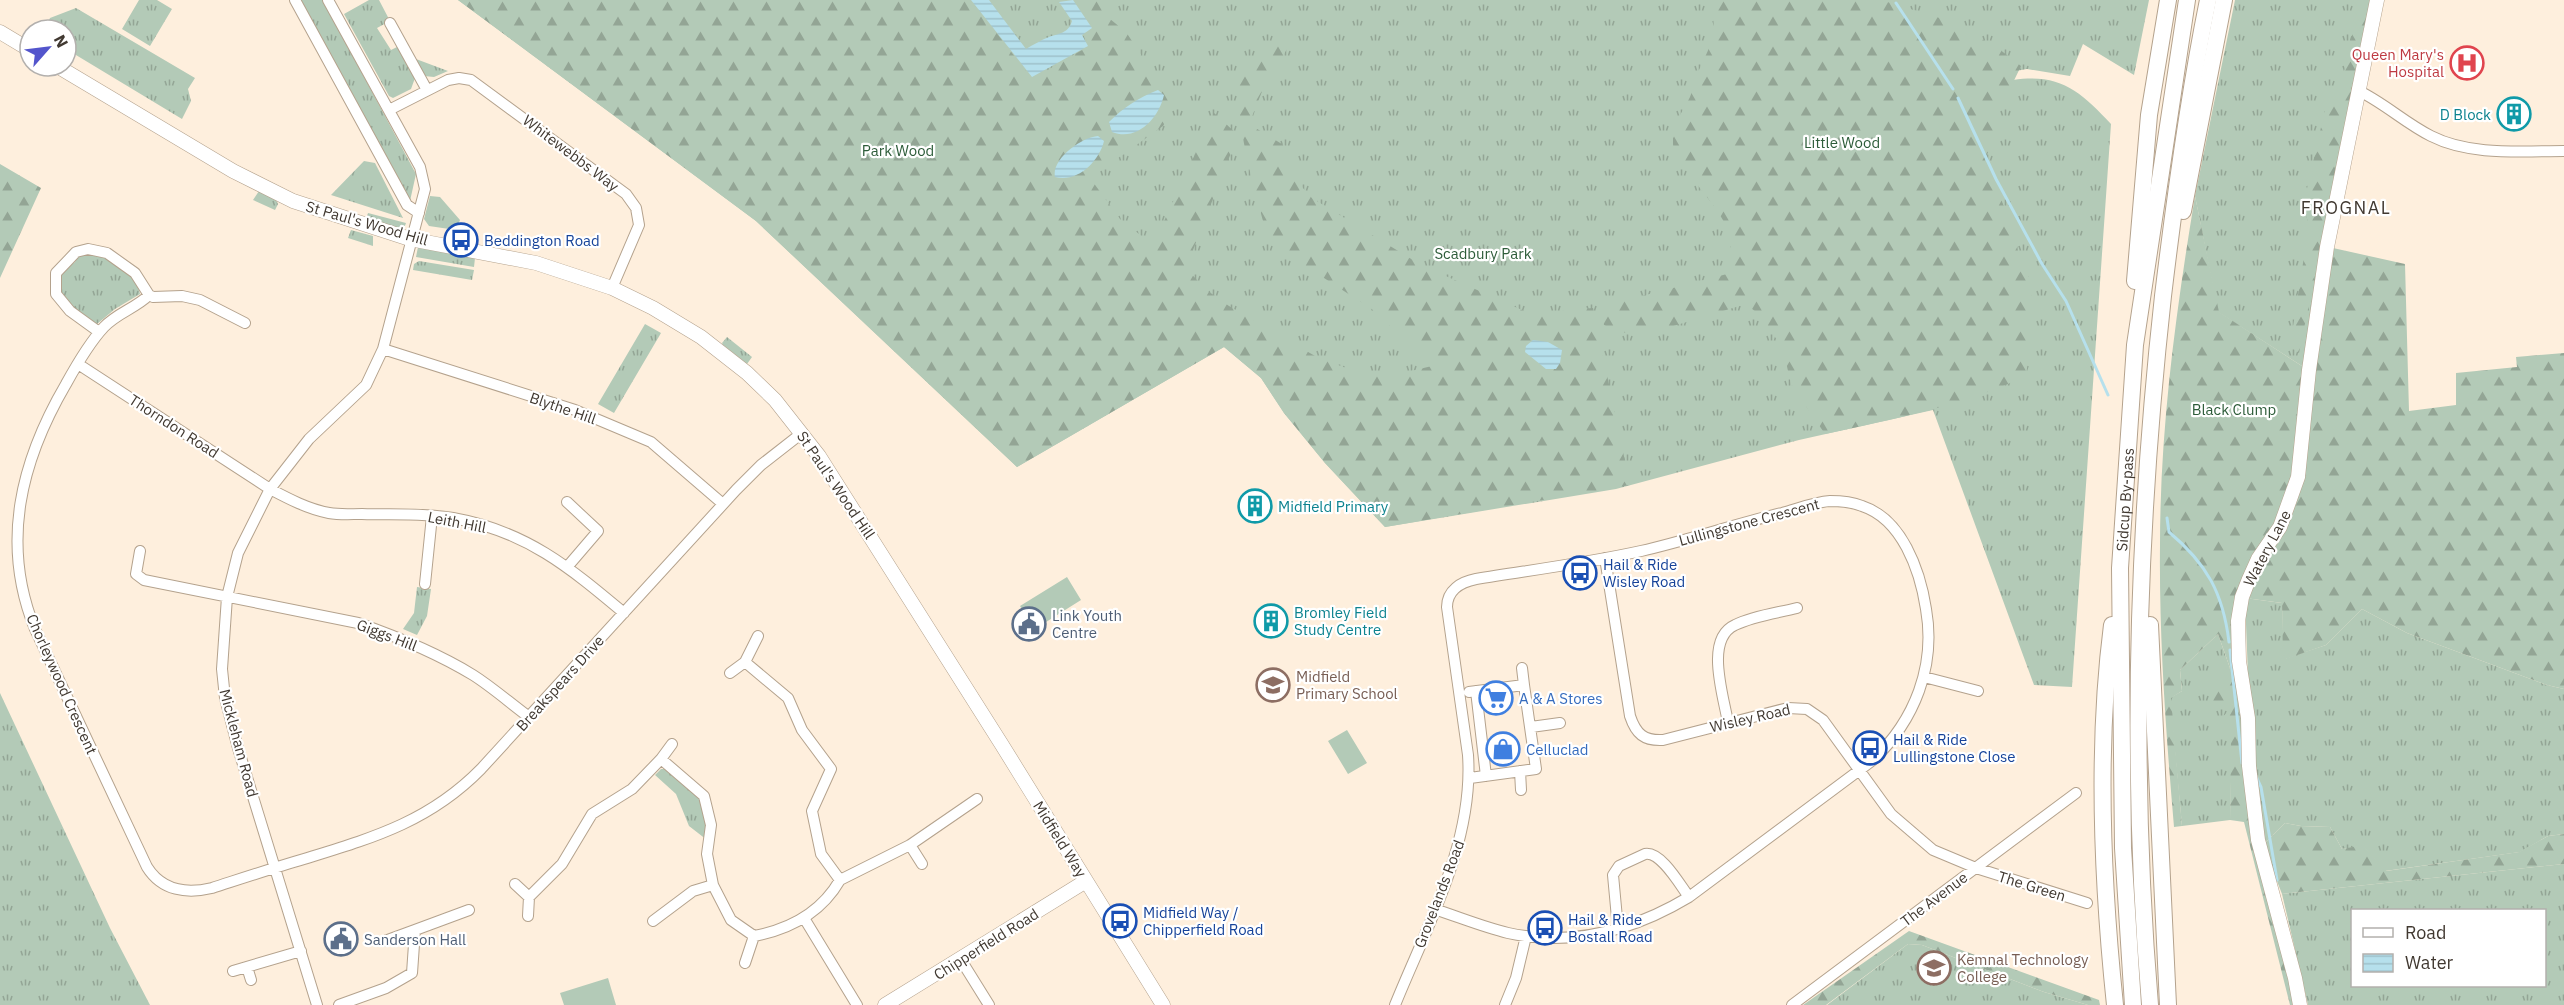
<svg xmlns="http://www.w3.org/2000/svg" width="2564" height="1005" font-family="'IBM Plex Sans',sans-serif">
  <defs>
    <pattern id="grass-tufts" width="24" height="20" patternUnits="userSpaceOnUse" patternTransform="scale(1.5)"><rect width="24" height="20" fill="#b3cab7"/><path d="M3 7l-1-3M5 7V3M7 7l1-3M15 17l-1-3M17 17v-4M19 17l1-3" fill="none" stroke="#93a595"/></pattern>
    <pattern id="forest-firs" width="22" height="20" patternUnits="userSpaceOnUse" patternTransform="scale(1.5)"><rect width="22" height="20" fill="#b3cab7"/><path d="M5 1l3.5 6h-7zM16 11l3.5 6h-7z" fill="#93a595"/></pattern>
    <pattern id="water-rules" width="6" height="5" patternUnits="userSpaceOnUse" patternTransform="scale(1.5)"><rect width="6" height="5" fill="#b6e0ec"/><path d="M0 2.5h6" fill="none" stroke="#9ec1cb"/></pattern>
  </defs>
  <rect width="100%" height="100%" fill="#feefdd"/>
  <path fill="url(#grass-tufts)" fill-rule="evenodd" d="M139 0H157L172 9 150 46 122 29Z
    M298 0H323L416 174 410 201Z
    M369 0H379L390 21 377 28 391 50 399 46 415 78 411 89 393 98 389 96 344 14Z
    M458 0H2149L2134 75 2083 44 2070 76 2027 69 2010 72 2013 80C2060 73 2080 91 2111 124L2072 687 2034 685 1933 410 1799 440 1616 489 1385 527 1325 463 1284 413 1261 378 1224 347 1017 467 756 221Z
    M2235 0H2377L2305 368 2218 312 2195 196Z
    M76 8 195 78 188 89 191 101 182 119 66 49V30H44L50 18Z
    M416 59 448 71 434 77 424 76Z
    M364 161 375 163 403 218 331 195Z
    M259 191 276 200 278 204 275 210 253 200Z
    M430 196 440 197 460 220 456 230 429 226 424 219Z
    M368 213 406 223 403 231 366 220Z
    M351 230 373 236V246L348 238Z
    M418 247 475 258 474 267 416 257Z
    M94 253C114 262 136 270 140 294L115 309 97 324 91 323 60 294 61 272 75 262 78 255Z
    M419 261 474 270 472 280 413 270 414 264Z
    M645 324 661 333 614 413 598 404Z
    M727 337 752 357 747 364 723 345 722 343Z
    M417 587 431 589 427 616 417 635 403 629 414 613Z
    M2245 598 2282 603 2284 659 2326 645 2362 609 2407 633 2547 685 2564 689V834L2548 836 2520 852 2385 871 2363 846 2342 849 2330 827 2301 826 2285 823 2263 845 2248 676Z
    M2218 634 2230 668 2212 704 2233 703 2230 820 2182 826 2170 698 2182 691 2180 670Z
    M0 693 110 928 150 1005H0Z
    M661 769H667C696 794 709 799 707 840L689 826 676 794 655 775Z
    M2564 864V1005H2308L2282 894ZM2352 910H2544V986H2352Z
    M1908 944 1922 945 2044 992 2088 1005H1827Z"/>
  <path fill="url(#forest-firs)" d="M458 0H971L1032 79 1089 46 1084 35 1094 28 1075 0H1107L1110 19 1126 32 1175 106 1163 126 1090 178 1120 219 1153 245 1214 113 1238 135 1186 268 1205 289 1229 306 1315 356 1364 375 1386 377 1432 366 1373 310 1269 242C1252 180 1234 125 1239 60L1269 54 1279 38 1290 44 1263 89 1249 124 1285 146 1293 177 1312 198 1421 265 1531 314 1593 308 1630 485 1385 527 1325 463 1284 413 1261 378 1224 347 1017 467 756 221Z
    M1709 0H1881L1953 22 1999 49 2021 66 1996 118 1992 144 1982 165 2015 227 2018 252 2032 284 2031 337 2026 376C1962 406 1894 419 1825 434L1791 384 1783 349 1761 316 1746 304 1637 337 1604 325 1599 307 1727 274C1728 263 1732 248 1730 237 1724 207 1672 164 1673 143 1673 121 1682 114 1690 97 1694 88 1695 78 1699 70 1712 42 1719 32 1709 0Z
    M2360 0H2371L2299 353 2290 346 2309 225 2303 206 2327 101 2339 94Z
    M0 164 41 188 0 278Z
    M2195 196 2219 312 2305 368 2293 476 2276 524 2237 596 2254 841 2290 981 2293 1005H2290L2244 822 2230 820 2231 735 2220 721 2233 704 2212 705 2211 682 2230 668 2218 634 2180 670 2182 691 2171 698 2182 826 2174 827C2166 733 2159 639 2160 545 2160 428 2176 311 2195 196Z
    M2333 248 2405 264 2409 411 2456 405V373L2517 367 2516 357 2564 353V689L2547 685 2407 633 2362 609 2326 645 2283 660 2282 603 2245 598 2252 580 2284 529 2314 371Z
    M2285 823 2301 826 2330 827 2342 849 2363 845 2386 871 2519 852 2548 836 2564 834V864L2282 894 2263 845Z
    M1909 931 2099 1000 2100 1005H2088L2044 992 1922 945 1908 944 1826 1005H1803Z"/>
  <path fill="#b3cab7" d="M1067 577 1081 600 1035 629 1020 606Z
    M1347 730 1367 763 1348 774 1328 741Z
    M608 978 616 1005H564L560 993Z"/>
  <path fill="url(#water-rules)" d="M971 0H989L1026 49C1033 45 1041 40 1049 37 1059 33 1068 34 1072 21L1059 2 1073 0 1092 28 1082 35 1088 46 1032 77Z
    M1158 90 1164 95C1159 118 1137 142 1112 132L1109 122C1124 107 1138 98 1158 90Z
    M1098 136 1104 141C1099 162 1077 183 1055 177 1051 159 1082 137 1098 136Z
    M1533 340 1548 342 1562 350 1560 363 1556 369H1546L1525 352 1526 346Z"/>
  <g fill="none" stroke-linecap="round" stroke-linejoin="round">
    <path stroke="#b6e0ec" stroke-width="3" d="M1896 3 1953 89
      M1958 98 1996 179 2042 264 2066 301 2108 395
      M2167 518 2169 532C2207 564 2223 593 2229 642
      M2230 650 2242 763
      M2256 776 2261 787 2277 880"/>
    <defs>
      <path id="minor" d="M295 0 407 205 419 213
        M390 23 427 90
        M2357 90C2383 102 2405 123 2431 136 2470 156 2521 151 2564 151
        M389 110 448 80 459 78 471 80 626 194 636 208 639 225 612 288
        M149 295C136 308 117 313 104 327 89 343 77 364 66 384 21 461 0 543 35 629L147 867C162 891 187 894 212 888 243 878 273 868 304 859 372 838 429 822 481 769L736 490 761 465 802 433
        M99 332 70 311 56 294V273L76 252 88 249 107 253 135 273 149 295 153 297 182 296 200 300 245 323
        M383 349 575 410 651 442 723 504
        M78 364 270 489C289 499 308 509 329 513 340 515 351 514 362 514 392 515 423 513 453 518 526 531 569 567 624 613
        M567 502 598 531 568 566
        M140 551 136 574 144 580 358 623C398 637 437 653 473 675 492 687 510 703 529 717
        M1605 558 1630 716C1636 734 1644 741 1663 740L1788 708 1807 709 1823 720 1891 814 1933 850 1976 868 2087 903
        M425 584 432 516
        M730 673 745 662 758 636
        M1924 677 1978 691
        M1476 691 1486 776
        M1469 692 1524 685 1522 668
        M1728 723C1724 697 1704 639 1735 625 1753 616 1777 613 1797 608
        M1531 727 1560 723
        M672 744 661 759 704 796 711 825 707 854 713 885 731 920 754 936C791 929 821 913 840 880L821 854 812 811 831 769 802 730 788 698 745 662
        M1520 771 1521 790
        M1470 778 1536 769 1524 685
        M910 845 922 864
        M840 880 910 845 977 799
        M515 884 529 897
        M528 916 529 897 562 864 592 814 632 789 661 759
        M804 918 857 1005
        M653 921 693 891 713 885
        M1618 929 1613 875 1619 866 1645 854C1661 851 1680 885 1689 897
        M385 941 415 930
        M961 960 989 1005
        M745 963 754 936
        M247 967 251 980
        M233 971 301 951
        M317 1005 238 748 225 698 222 669 227 597 238 553 270 489 309 439 366 385 383 349 425 189 420 167 328 0
        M339 1005 386 988 412 973 415 930 469 910
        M1395 1005C1427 926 1474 842 1468 755L1447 607C1447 590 1461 582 1476 579 1531 570 1587 563 1641 551 1689 540 1735 524 1782 513 1797 509 1814 502 1830 501 1841 501 1852 502 1862 506 1902 519 1920 570 1926 609 1936 666 1915 720 1873 760L1689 897C1634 930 1572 947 1508 933 1483 927 1459 917 1434 909
        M1505 1005 1516 978 1526 936
        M1792 1005 2076 793"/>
      <path id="tertiary" d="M0 32 30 50
        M57 66 233 171 293 201 410 239 536 263 612 288 653 308 701 337 747 373 775 400 819 456 1002 745 1163 1005
        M885 1005 1086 881
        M2300 1005 2295 978 2258 840 2249 766 2248 718 2239 661 2238 621 2242 597 2249 579 2258 559 2280 527 2298 477 2309 370 2327 247 2377 0"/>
      <g id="trunk">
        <path d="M2183 211 2224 0"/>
        <path d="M2135 281 2149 115 2168 0"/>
        <path d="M2112 625C2096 749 2102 881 2115 1005"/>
        <path d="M2150 625 2168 1005"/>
        <path id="s1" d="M2133 1005 2123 848 2120 568 2135 345 2187 0"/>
        <path d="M2150 1005C2130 769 2137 531 2163 296 2175 196 2188 98 2208 0"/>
      </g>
    </defs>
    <use href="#minor" stroke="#b4a28d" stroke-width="12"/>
    <use href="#tertiary" stroke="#b4a28d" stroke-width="15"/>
    <use href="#trunk" stroke="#b4a28d" stroke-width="18"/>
    <use href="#minor" stroke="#fff" stroke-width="10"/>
    <use href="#tertiary" stroke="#fff" stroke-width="14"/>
    <use href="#trunk" stroke="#fff" stroke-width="16"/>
  </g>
  <defs>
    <symbol id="hospital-ring" viewBox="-11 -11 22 22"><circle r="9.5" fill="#fff" stroke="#e0444e" stroke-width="1.5"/><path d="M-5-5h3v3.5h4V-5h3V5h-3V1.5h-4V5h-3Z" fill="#e0444e"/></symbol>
    <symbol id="building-ring" viewBox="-11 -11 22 22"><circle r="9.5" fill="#fff" stroke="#0f9aa8" stroke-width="1.5"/><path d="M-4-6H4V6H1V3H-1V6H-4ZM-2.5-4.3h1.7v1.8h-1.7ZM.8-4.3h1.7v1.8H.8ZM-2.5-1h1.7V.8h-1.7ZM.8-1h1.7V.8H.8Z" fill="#0f9aa8"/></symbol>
    <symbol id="bus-ring" viewBox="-11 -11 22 22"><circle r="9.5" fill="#fff" stroke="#1a4fb4" stroke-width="1.5"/><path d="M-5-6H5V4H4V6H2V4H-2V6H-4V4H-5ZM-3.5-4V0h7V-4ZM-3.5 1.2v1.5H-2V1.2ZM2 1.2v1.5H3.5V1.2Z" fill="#1a4fb4"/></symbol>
    <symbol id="civic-ring" viewBox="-11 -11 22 22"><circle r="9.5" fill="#fff" stroke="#5c6f8a" stroke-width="1.5"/><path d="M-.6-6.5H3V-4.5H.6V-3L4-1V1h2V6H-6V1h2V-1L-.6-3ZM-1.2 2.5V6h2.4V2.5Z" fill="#5c6f8a"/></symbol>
    <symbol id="school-ring" viewBox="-11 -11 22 22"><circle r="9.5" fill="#fff" stroke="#8d6e63" stroke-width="1.5"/><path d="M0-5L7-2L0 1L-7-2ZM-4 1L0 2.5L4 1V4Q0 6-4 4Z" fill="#8d6e63"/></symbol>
    <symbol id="supermarket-ring" viewBox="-11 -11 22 22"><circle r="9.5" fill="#fff" stroke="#3f7fe0" stroke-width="1.5"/><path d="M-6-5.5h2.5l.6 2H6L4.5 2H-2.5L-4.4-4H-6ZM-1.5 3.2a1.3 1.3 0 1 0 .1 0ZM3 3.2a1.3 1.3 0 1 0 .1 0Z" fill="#3f7fe0"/></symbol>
    <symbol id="shop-ring" viewBox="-11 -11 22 22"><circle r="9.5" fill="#fff" stroke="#3f7fe0" stroke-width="1.5"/><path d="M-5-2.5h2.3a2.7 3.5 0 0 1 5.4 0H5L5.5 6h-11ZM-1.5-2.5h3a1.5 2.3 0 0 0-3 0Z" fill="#3f7fe0"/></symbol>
  </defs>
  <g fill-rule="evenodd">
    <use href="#hospital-ring" x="2448" y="44" width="38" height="38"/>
    <use href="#building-ring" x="2495" y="95" width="38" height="38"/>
    <use href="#bus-ring" x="442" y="221" width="38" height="38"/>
    <use href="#building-ring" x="1236" y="487" width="38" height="38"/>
    <use href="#bus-ring" x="1561" y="554" width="38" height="38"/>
    <use href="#building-ring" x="1252" y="602" width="38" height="38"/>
    <use href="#civic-ring" x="1010" y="605" width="38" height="38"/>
    <use href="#school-ring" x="1254" y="666" width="38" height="38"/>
    <use href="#supermarket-ring" x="1477" y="679" width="38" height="38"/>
    <use href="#bus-ring" x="1851" y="729" width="38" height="38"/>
    <use href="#shop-ring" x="1484" y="730" width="38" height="38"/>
    <use href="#bus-ring" x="1101" y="902" width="38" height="38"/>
    <use href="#bus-ring" x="1526" y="909" width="38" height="38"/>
    <use href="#civic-ring" x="322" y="920" width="38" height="38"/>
    <use href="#school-ring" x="1915" y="949" width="38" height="38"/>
  </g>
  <g text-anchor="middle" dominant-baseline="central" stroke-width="4.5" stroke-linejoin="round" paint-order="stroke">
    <g font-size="15" fill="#be3a42" stroke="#fff" text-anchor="end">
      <text x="2444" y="54">Queen Mary's<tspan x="2444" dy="17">Hospital</tspan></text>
    </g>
    <g font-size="15" fill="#0d838f" stroke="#fff" text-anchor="start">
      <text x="2491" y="114" text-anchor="end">D Block</text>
      <text x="1278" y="506">Midfield Primary</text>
      <text x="1294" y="612">Bromley Field<tspan x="1294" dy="17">Study Centre</tspan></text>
    </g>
    <g font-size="15" fill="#2d5c39" stroke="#fff">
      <text x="1842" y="142">Little Wood</text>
      <text x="898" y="150">Park Wood</text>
      <text x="1483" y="253">Scadbury Park</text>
      <text x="2234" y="409">Black Clump</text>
    </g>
    <g font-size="15" fill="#413931" stroke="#fff">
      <text transform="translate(571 153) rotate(37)">Whitewebbs Way</text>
      <text transform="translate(367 223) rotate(16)">St Paul's Wood Hill</text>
      <text transform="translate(563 408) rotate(19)">Blythe Hill</text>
      <text transform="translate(174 426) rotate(33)">Thorndon Road</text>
      <text transform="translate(836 485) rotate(56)">St Paul's Wood Hill</text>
      <text stroke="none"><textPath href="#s1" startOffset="506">Sidcup By-pass</textPath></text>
      <text transform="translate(457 522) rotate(11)">Leith Hill</text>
      <text transform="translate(1749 522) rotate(-15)">Lullingstone Crescent</text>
      <text transform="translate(2267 548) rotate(-62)">Watery Lane</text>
      <text transform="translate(387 635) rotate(21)">Giggs Hill</text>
      <text transform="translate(560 683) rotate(-48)">Breakspears Drive</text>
      <text transform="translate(62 684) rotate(66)">Chorleywood Crescent</text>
      <text transform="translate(1750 718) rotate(-13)">Wisley Road</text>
      <text transform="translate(239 743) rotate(75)">Mickleham Road</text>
      <text transform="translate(1060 839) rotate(58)">Midfield Way</text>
      <text transform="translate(2032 886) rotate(17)">The Green</text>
      <text transform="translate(1439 894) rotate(-69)">Grovelands Road</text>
      <text transform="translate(1934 899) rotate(-37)">The Avenue</text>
      <text transform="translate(986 944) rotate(-32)">Chipperfield Road</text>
    </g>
    <g font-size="15" fill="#164399" stroke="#fff" text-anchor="start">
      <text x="484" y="240">Beddington Road</text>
      <text x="1603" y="564">Hail &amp; Ride<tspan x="1603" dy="17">Wisley Road</tspan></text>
      <text x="1893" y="739">Hail &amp; Ride<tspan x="1893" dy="17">Lullingstone Close</tspan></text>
      <text x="1143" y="912">Midfield Way /<tspan x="1143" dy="17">Chipperfield Road</tspan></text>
      <text x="1568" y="919">Hail &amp; Ride<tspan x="1568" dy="17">Bostall Road</tspan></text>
    </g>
    <g font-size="15" fill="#4e5e75" stroke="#fff" text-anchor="start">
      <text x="1052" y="615">Link Youth<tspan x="1052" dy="17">Centre</tspan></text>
      <text x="364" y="939">Sanderson Hall</text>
    </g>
    <g font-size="15" fill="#785e54" stroke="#fff" text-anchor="start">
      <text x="1296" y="676">Midfield<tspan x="1296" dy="17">Primary School</tspan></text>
      <text x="1957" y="959">Kemnal Technology<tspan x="1957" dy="17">College</tspan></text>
    </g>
    <g font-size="15" fill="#366cbe" stroke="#fff" text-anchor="start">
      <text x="1519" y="698">A &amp; A Stores</text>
      <text x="1526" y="749">Celluclad</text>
    </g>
    <g font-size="18" letter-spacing="1.5" fill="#413931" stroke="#fff">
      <text x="2346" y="207">FROGNAL</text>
    </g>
  </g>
  <rect x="2351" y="909" width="195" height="78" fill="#ffffff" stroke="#b3b0ad" stroke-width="1.5"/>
  <rect x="2363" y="928" width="30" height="9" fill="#ffffff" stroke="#b3b0ad" stroke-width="1.5"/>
  <text x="2405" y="939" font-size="18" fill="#413931">Road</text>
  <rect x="2363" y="954" width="30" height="18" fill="url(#water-rules)" stroke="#b3b0ad" stroke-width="1.5"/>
  <text x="2405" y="969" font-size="18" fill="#413931">Water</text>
  <g transform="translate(48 48) rotate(62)"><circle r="28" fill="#ffffff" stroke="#b3b0ad" stroke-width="1.5"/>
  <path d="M0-4.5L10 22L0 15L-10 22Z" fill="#5355cc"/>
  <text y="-9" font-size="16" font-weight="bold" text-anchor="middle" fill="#413931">N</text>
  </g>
</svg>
